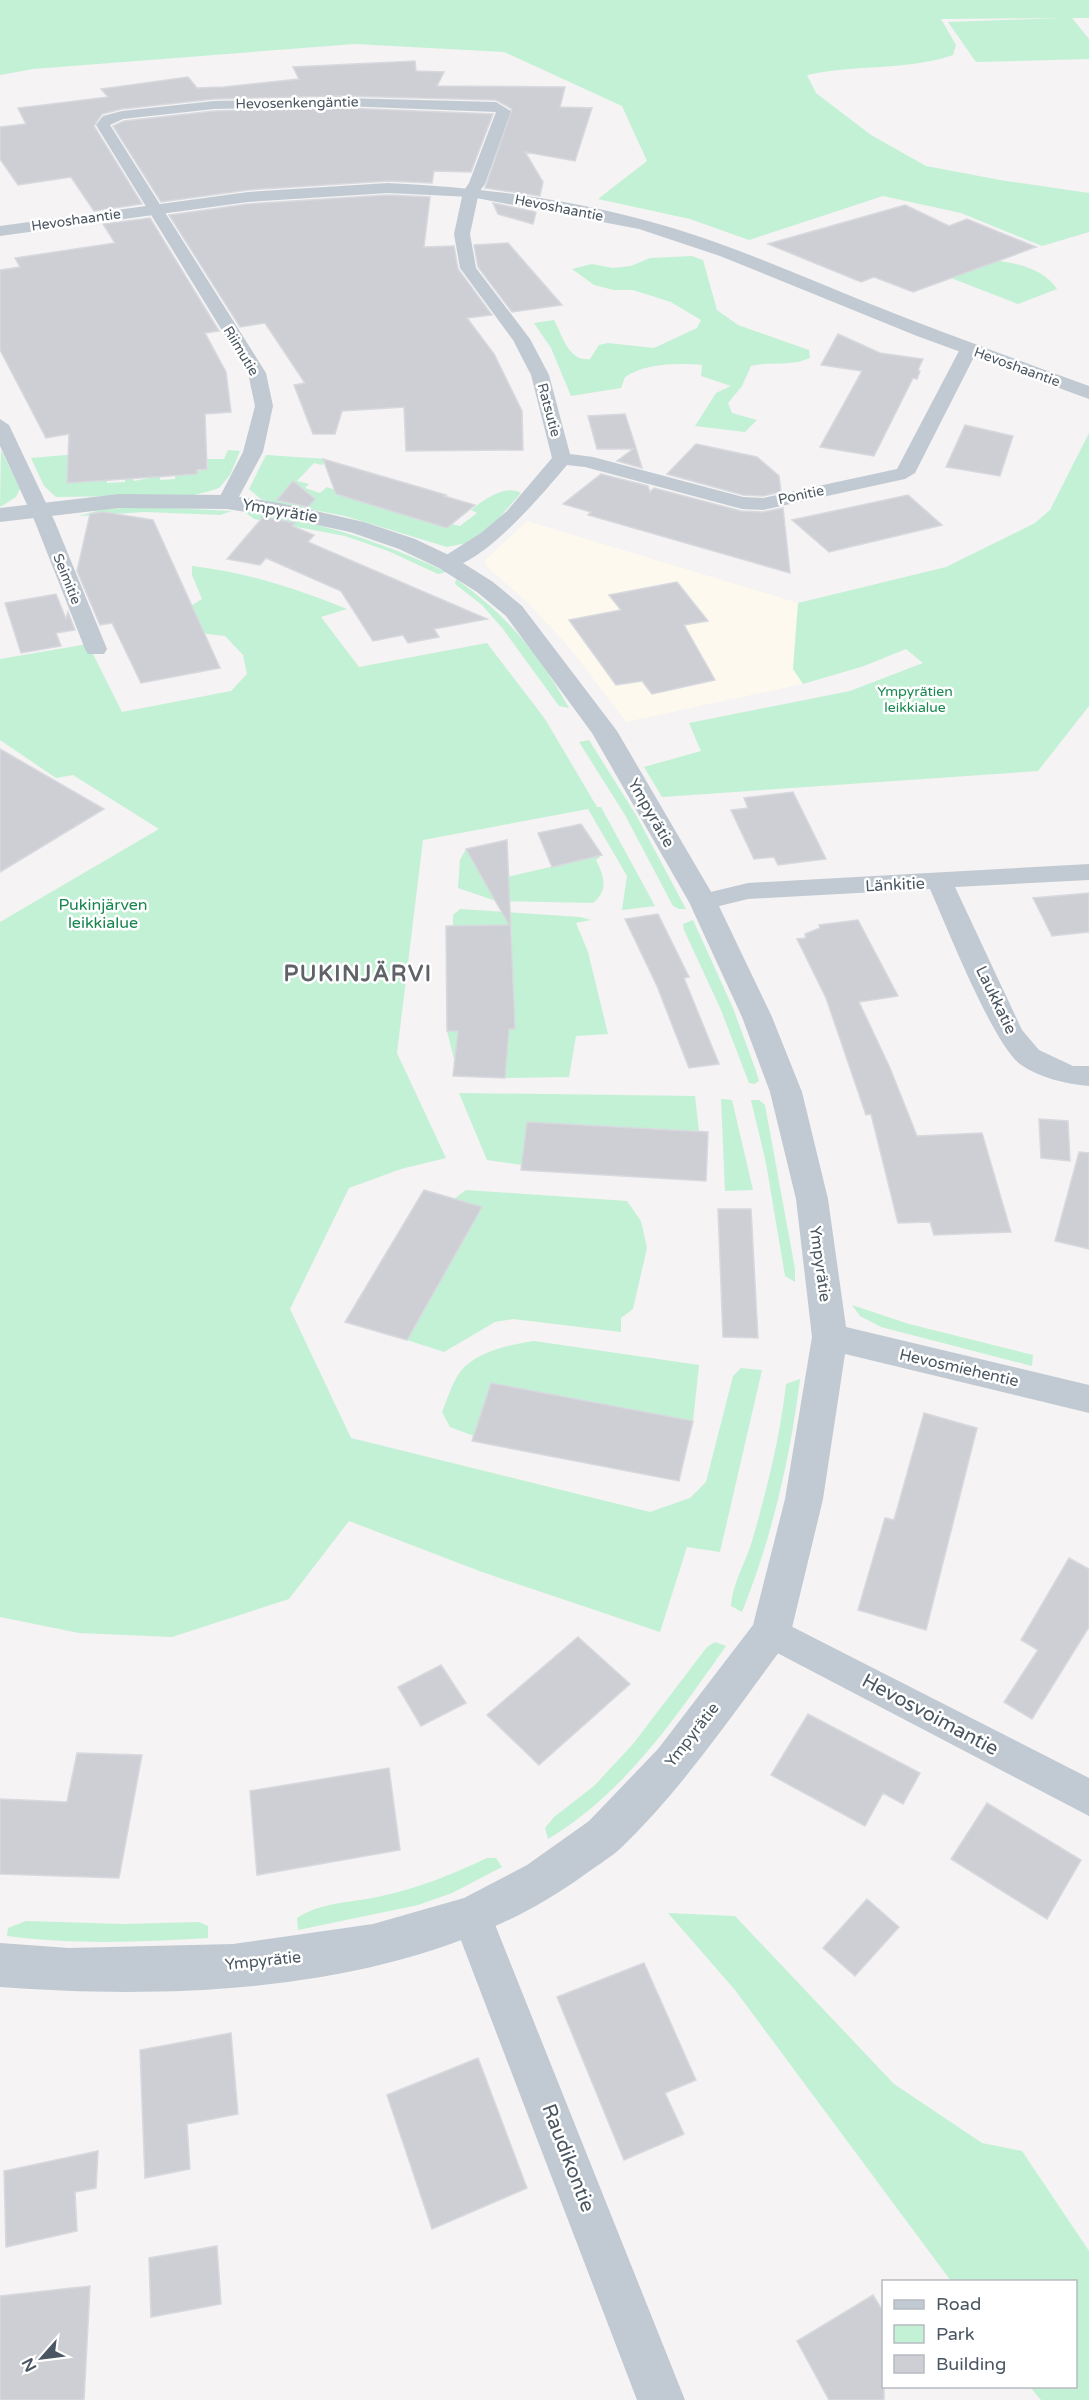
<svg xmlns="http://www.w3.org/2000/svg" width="1089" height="2400" font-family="'Varela Round',sans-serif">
  <rect width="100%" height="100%" fill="#f5f3f3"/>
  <path fill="#fdf9ef" d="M527 521 798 603 793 669 803 684 626 722 569 647 527 602 486 566 485 560Z"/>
  <path fill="#c3f1d5" d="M0 0H1089V18H1072L1089 39V59L976 62 948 22 1063 18 941 19 956 45 953 55C907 71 855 64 807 75L816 93 871 135 926 166 1000 180 1089 193V232L1042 246 961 213 883 196 749 240 690 219 598 199 647 161 622 106 504 52 355 44 33 69 0 75Z
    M692 256 703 260 717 310 738 325 809 350 810 358C789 367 773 361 751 366L742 386 728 403 732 413 757 420 745 432 695 426 716 393 731 386 701 376 702 365C678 363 645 363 625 377L621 388 571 396 551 348 534 323 554 320C563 337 569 362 590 359L599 345 608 343 654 348 697 328 701 320 671 302 633 290H614L594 285 572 269 592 264 613 268 631 266 650 258Z
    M987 259C1013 263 1041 266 1057 289L1018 304 920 266Z
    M1089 433V706L1038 771 662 797 644 767 701 751 689 723 850 691 923 663 906 649 864 666 803 684 793 669 798 603 946 567 1035 523 1050 510Z
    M1 450 20 489 16 497 0 507Z
    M228 450 240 451 230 475 219 488 210 491 194 495 56 497 44 486 31 458 77 454 75 460 68 461 67 480H107V483L125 482V478H133L134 481 160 476V480L175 479V475L208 469 207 459H224Z
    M266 455 327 459 322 465 314 463 297 481 309 484 305 488 320 493 327 487 447 528 452 524 460 526 477 513 471 510C484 500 505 484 521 493L492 526 472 542 447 547 345 516 262 500 249 489Z
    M146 507 232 511 220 515 145 512 79 516 103 509Z
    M245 512C317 520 381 542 446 572L438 574 388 551 345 536 254 519Z
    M192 566C246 572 297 589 347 609L321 617 359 667 487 643 545 719 597 807H601L655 906 622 910 627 876 588 809 423 840 397 1053 446 1158 401 1169 349 1188 290 1309 351 1438 650 1512 690 1498 706 1482 733 1376 741 1368 762 1370 720 1552 687 1547 660 1632 482 1572 349 1521 289 1599 172 1637 79 1633 0 1617V922L159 829 73 775 56 778 0 740V659L88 644 122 712 231 691 247 674 243 655 225 636 190 632 189 607 202 599 192 575Z
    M456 579C508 616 538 653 569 708L559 706 503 629 482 605 455 584Z
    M589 740 636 815 686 909H679L673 906 625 815 579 742Z
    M466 849 485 882 602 855 596 860C604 876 609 890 593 903L496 901 458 888 460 860Z
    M460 909 580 917 591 920 576 923 588 952 608 1034 576 1036 569 1077 505 1078 506 1065 455 1063 447 1031 515 1029 511 925 453 926V915Z
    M693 920 733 1008 756 1071 759 1081 754 1084 749 1083 721 1010 684 930 683 924Z
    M459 1093 695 1096 699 1131 527 1122 522 1165 487 1160Z
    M721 1099 732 1100 753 1190 725 1191Z
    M751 1100H759L765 1105 795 1269V1282L785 1276 766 1163Z
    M466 1190 627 1201 641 1221 647 1248 633 1309 621 1318V1332L513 1319 495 1322 444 1352 407 1340 482 1207 454 1199Z
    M852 1305 909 1324 1033 1355 1032 1366 881 1327 860 1316Z
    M534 1341 699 1365 693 1421 491 1384 474 1436 450 1427 442 1412C447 1400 452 1383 460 1372 477 1351 509 1345 534 1341Z
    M800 1379C790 1459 772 1537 742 1612L731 1606C732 1584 746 1562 752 1541 767 1489 780 1438 786 1384Z
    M715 1642 726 1646C675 1718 626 1792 548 1839L545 1828 554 1817 594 1786 633 1744 707 1647Z
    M487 1858H496L502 1867 452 1893 418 1905 298 1930 297 1918C321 1902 350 1903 377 1897 416 1889 451 1875 487 1858Z
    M668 1913 735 1916 894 2084 982 2143 1022 2151 1089 2251V2400H1041L1030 2387 1076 2386V2282L951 2281 735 1990Z
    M26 1921 124 1924 199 1922 208 1926V1938C141 1942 75 1945 7 1936L8 1928Z"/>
  <path fill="#cdcfd5" stroke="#d7d9de" stroke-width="1.5" d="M415 61 416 71 444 72 437 86 565 87 560 107 592 108 575 161 525 152 543 182 540 196 485 188 512 109 496 100 343 96 214 99 122 109 102 114 94 126 142 204 94 211 71 177 18 185 0 159V127L26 124 18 108 108 97 101 89 188 77 197 88 224 87 299 79 293 67Z
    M343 108 493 114 471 172 434 171 432 183 388 181 248 190 161 202 113 126 124 121 214 111Z
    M388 195 430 197 424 247 454 246 458 269 492 315 467 318 494 354 522 411 523 450 406 451 404 407 342 411 335 434H313L294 385 305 383 265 323 240 327 169 215 248 204Z
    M493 203 536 212 533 224 498 214Z
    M905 205 949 226 967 219 1036 247 913 292 874 277 861 282 768 244Z
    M150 218 219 331 205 333 226 372 231 412 205 414 207 469 197 470V474L67 483 69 434 46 438 0 350V270L20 267 15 258 115 243 103 224Z
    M508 243 562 305 512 312 478 267 474 245Z
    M838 334 880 353 923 359 918 370 920 371 917 379 913 378 874 456 820 447 862 371 821 365Z
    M625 414 636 448 642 468 617 461 633 449H597L588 416Z
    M965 425 1013 436 1000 476 946 467Z
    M696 444 757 457 779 476 781 492 763 496 743 495 667 474Z
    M323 459 446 495 444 496 475 505 447 528 336 494Z
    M601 474 648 486 650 492 654 488 741 511 763 512 783 508 790 573 588 515 591 512 563 504Z
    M293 481 315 499 308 507 277 500Z
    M908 495 942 525 829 552 792 520Z
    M103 512 153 520 220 668 141 683 112 623 100 625 77 571 90 514Z
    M263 517 295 523 292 526 314 535 308 542 487 619 434 629 439 637 408 643 403 635 373 641 341 591 266 558 260 565 227 559Z
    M677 582 708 621 684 625 715 680 652 694 642 681 616 685 569 620 621 610 609 595Z
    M56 594 66 619 68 612 75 630 56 633 61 646 21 653 5 603Z
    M0 749 104 809 0 872Z
    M793 792 826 859 778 865 774 857 754 859 731 810 748 808 744 798Z
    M581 824 602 855 552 867 538 833Z
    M507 840 515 1029H509L505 1078 453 1076 458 1031H447L446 926 509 925 466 849Z
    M1089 893V932L1052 936 1033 898Z
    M658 914 689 977 684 978 719 1064 689 1068 657 986 625 919Z
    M858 920 898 996 859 1002 890 1068 917 1136 982 1133 1011 1232 934 1235 930 1222 898 1223 871 1114 866 1115 826 998 797 939 806 938 805 934 820 928 819 925Z
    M1039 1119 1068 1121 1070 1161 1041 1158Z
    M527 1122 708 1132 706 1181 521 1170Z
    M1079 1152 1089 1153V1249L1055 1241Z
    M424 1190 482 1207 407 1340 345 1322Z
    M718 1209H751L758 1338 723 1337Z
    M491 1383 693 1421 679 1481 472 1441Z
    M924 1413 977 1428 926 1630 858 1610 885 1518 894 1520Z
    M1069 1558 1089 1569V1627L1032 1719 1004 1702 1038 1650 1021 1640Z
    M578 1637 630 1684 539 1765 487 1715Z
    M441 1665 466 1703 421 1726 398 1687Z
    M808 1714 920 1773 903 1804 883 1793 865 1826 771 1775Z
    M77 1753 142 1755 119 1878 0 1874V1799L67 1802Z
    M389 1768 400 1850 257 1875 250 1791Z
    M987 1803 1081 1860 1047 1919 951 1859Z
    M867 1899 899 1927 855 1976 823 1948Z
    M644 1963 696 2080 665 2093 684 2134 624 2160 557 1997Z
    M231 2033 238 2114 187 2124 190 2169 145 2178 140 2050Z
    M478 2058 527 2188 432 2229 387 2095Z
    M98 2151 96 2188 75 2192 77 2231 6 2247 4 2171Z
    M217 2246 221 2304 151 2317 149 2258Z
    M90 2286 84 2400H0V2296Z
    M873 2295 884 2313V2400H829L797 2341Z"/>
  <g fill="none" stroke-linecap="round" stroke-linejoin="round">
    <path fill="#c1cad2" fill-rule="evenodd" d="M343 98 496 102 511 111 485 184 479 192 470 234 476 268 530 339 549 375 570 454 593 457 743 497 763 498 897 469 960 349 963 345H975L978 349 915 473 905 479 763 510 742 509 585 467 567 465C545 491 475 576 440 567L437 563 440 559 481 533 507 511 552 458 531 375 513 340 460 268 454 234 463 192 469 183 496 112 343 106 214 109 123 119 110 125 266 373 273 406 263 452 234 506H220L217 502 243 452 255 406 248 373 96 125 103 116 122 111 214 101Z
      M0 419 9 425 55 522 107 649 104 654H88L85 649 35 522 0 446Z
      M1089 864V880L955 887 1022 1030 1039 1050 1073 1066H1089V1086C1066 1084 1039 1078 1020 1064 993 1044 946 925 930 889L748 899 703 910 694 908 690 902 694 896 748 883Z
      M771 1616 1089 1778V1816L758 1643 753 1632 758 1621Z
      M472 1898 486 1903 492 1917 685 2400H637L452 1917 458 1903Z"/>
    <path fill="#c1cad2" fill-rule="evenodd" d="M388 183C476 187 563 198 648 221 723 241 796 274 868 303 941 332 1015 359 1089 386V399L917 336 720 256 639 229 471 197 388 193 248 202 0 236V226L248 192Z
      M119 494 227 495 280 503 364 522 415 539 455 558 493 582 522 606 617 731 717 902 772 1017 802 1092 828 1199 846 1327 1089 1385V1413L845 1354 823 1499 791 1632 785 1644C733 1714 684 1787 621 1848 610 1858 596 1866 584 1875 426 1991 189 2001 0 1987V1943L69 1948 233 1944 373 1924 464 1898 527 1865 589 1821 658 1749 753 1625 785 1499 812 1337 796 1199 770 1092 742 1017 689 902 592 733 506 616 477 592 439 568 399 549 350 532 280 517 227 509 119 508 0 522V508Z"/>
  </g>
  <g text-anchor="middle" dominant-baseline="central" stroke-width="5" stroke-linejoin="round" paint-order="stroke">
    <g font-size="14" fill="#4a5661" stroke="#fff">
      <text transform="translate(297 103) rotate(-1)">Hevosenkengäntie</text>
      <text transform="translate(559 208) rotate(11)">Hevoshaantie</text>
      <text transform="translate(76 220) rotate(-8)">Hevoshaantie</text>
      <text transform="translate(241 351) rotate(59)">Riimutie</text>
      <text transform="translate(1017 367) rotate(20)">Hevoshaantie</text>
      <text transform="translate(549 410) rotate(75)">Ratsutie</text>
      <text transform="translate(801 495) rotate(-12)">Ponitie</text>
      <text transform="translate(67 579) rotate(68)">Seimitie</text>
    </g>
    <g font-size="14" fill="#17864f" stroke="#fff">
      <text x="915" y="691">Ympyrätien<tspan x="915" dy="16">leikkialue</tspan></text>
    </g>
    <g font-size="16" fill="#4a5661" stroke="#fff">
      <text transform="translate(280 511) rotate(10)">Ympyrätie</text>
      <text transform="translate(651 813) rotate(60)">Ympyrätie</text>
      <text transform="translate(895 885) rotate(-3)">Länkitie</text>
      <text transform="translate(996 1000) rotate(64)">Laukkatie</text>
      <text transform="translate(820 1264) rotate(82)">Ympyrätie</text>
      <text transform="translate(959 1368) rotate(13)">Hevosmiehentie</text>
      <text transform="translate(692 1735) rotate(-52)">Ympyrätie</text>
      <text transform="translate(263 1961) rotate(-6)">Ympyrätie</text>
    </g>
    <g font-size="16" fill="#17864f" stroke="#fff">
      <text x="103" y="905">Pukinjärven<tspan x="103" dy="18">leikkialue</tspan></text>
    </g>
    <g font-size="20" fill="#4a5661" stroke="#fff">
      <text transform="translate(930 1715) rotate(28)">Hevosvoimantie</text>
      <text transform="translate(568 2158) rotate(69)">Raudikontie</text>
    </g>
    <g font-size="22" font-weight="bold" letter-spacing="1.5" fill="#5f6368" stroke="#fff">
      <text x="358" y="974">PUKINJÄRVI</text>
    </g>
  </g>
  <rect x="882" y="2280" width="195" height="108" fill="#ffffff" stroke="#b7bbc0" stroke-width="1.5"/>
  <rect x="894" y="2300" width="30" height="9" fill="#c1cad2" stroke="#b7bbc0" stroke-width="1.5"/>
  <text x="936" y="2310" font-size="18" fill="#4a5661">Road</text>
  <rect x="894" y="2325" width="30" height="18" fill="#c3f1d5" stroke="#b7bbc0" stroke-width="1.5"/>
  <text x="936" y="2340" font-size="18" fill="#4a5661">Park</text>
  <rect x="894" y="2355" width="30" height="18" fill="#cdcfd5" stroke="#b7bbc0" stroke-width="1.5"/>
  <text x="936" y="2370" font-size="18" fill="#4a5661">Building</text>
  <g transform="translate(42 2358) rotate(242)" stroke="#ffffff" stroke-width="4.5" paint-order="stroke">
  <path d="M0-4.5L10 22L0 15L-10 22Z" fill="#4a5661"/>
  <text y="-9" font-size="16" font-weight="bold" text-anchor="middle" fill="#4a5661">N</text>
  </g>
</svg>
